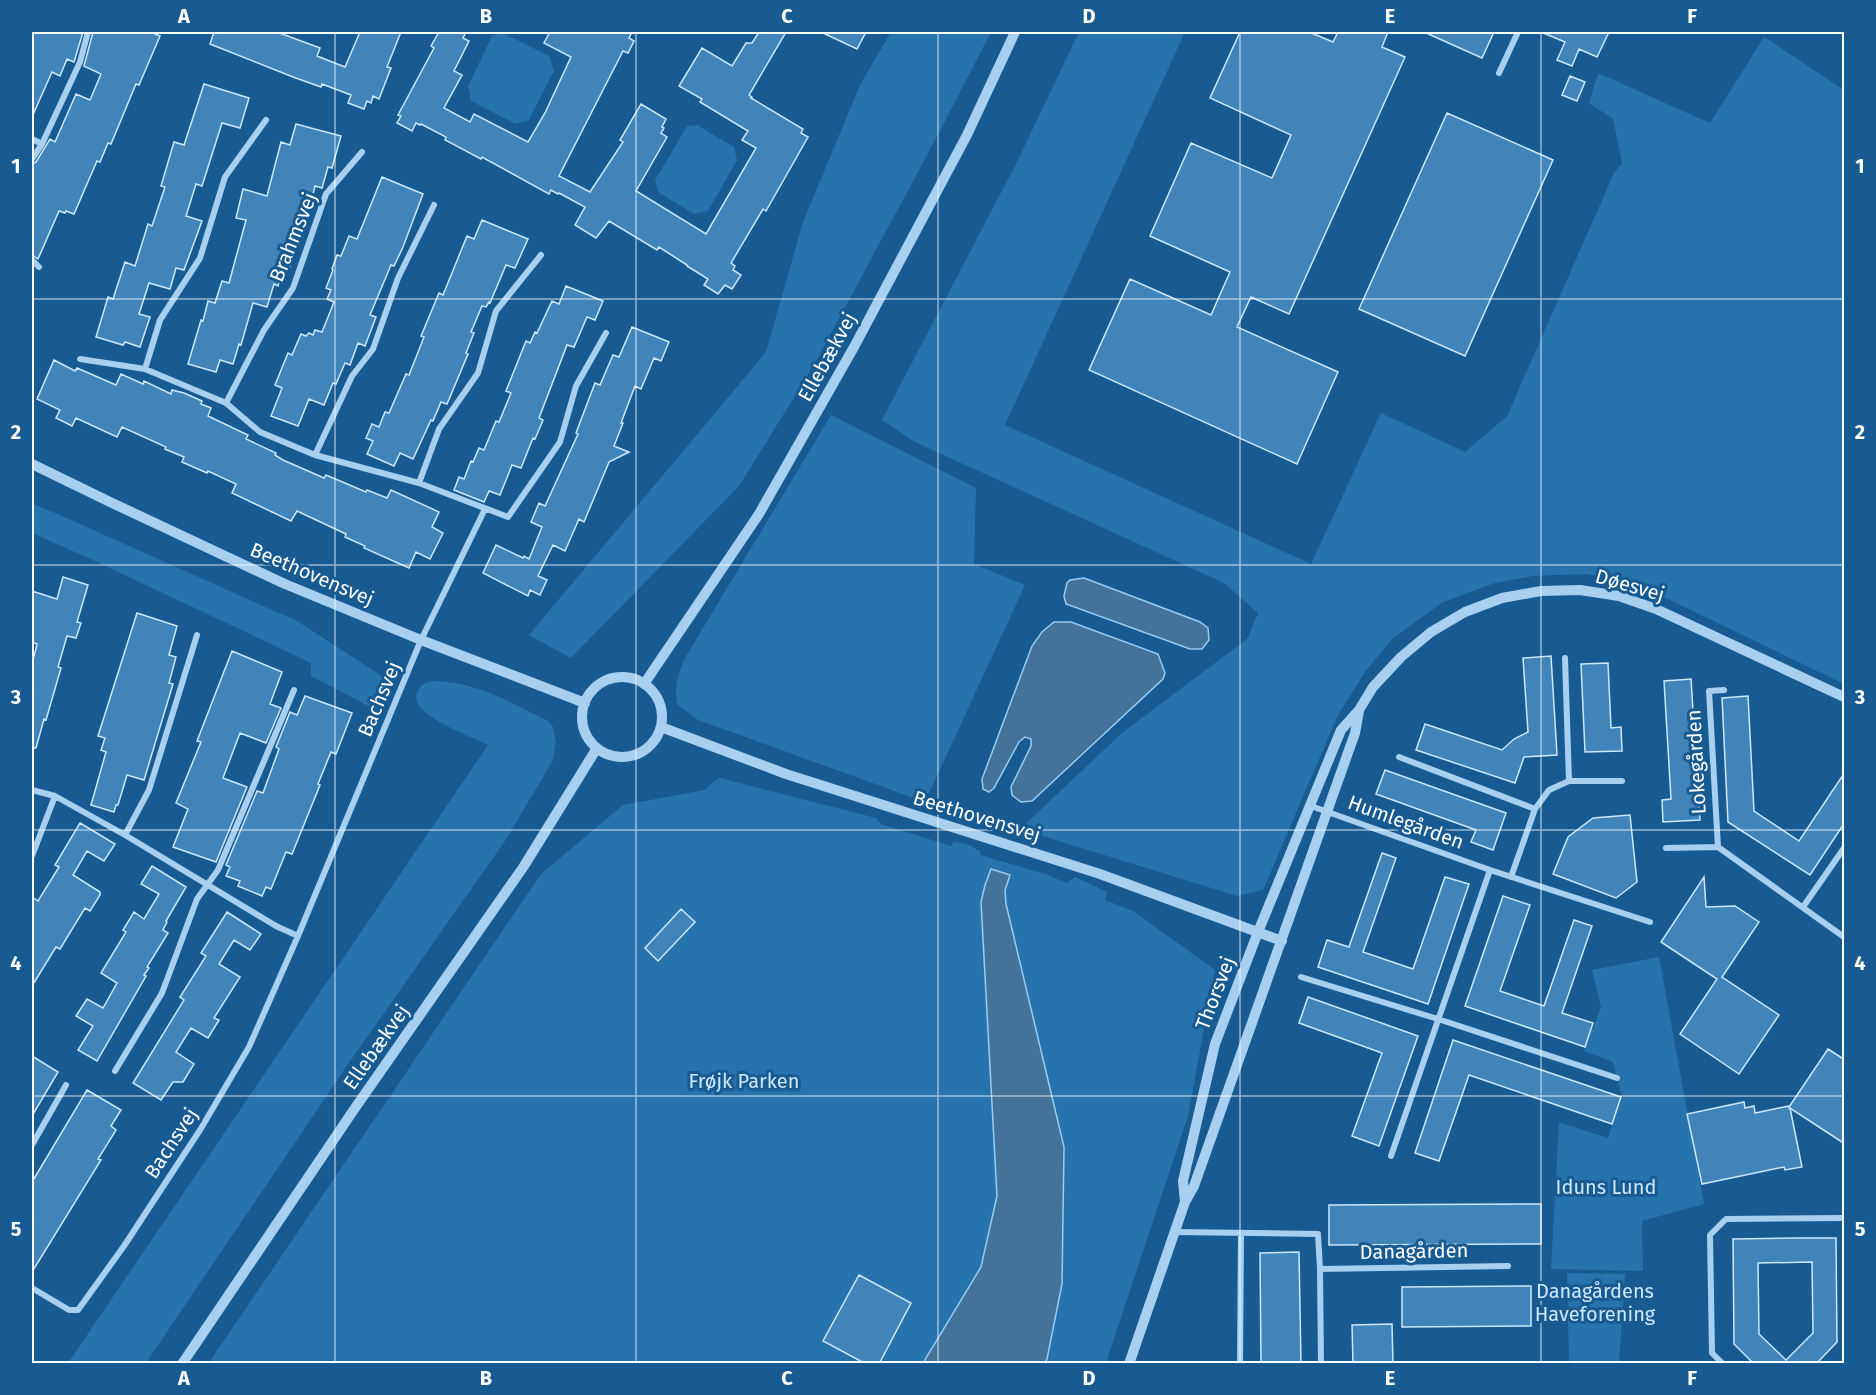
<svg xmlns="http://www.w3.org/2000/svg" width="1876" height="1395" font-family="'Fira Sans',sans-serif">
  <rect width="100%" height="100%" fill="#185a92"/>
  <path fill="#2773ae" d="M891 32H991L940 131 814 365 739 486 571 658 529 635 766 352 803 222 860 85Z
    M1079 32H1185L1005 425 1311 564 1381 413 1465 452 1507 416 1614 173 1622 163 1613 119 1589 103 1598 73 1710 123 1764 37 1844 90V684L1641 586 1587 574 1533 576 1495 583 1443 602 1392 639 1365 672 1338 715 1263 890 1237 896 1020 829 1123 732 1247 639 1258 613 1224 583 915 442 882 420 1017 162Z
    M503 33 549 56 554 71 529 120 516 124 471 101 468 86 492 36Z
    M697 125 734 147 737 160 708 211 694 214 658 192 655 180 687 126Z
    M831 415 976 488 974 564 1025 585 925 802 698 720 677 704C674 686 678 675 685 658Z
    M32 504 53 512 297 621 382 676 384 697 380 712 311 676V663L95 561 32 533Z
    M433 681C475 681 512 703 548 721L553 727 556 742 553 760 505 841 346 1067 146 1363H68L488 745C474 737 404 714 418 691 421 684 427 682 433 681Z
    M720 778 876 818 881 824 951 846 954 842 967 844 980 851V855L1045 874 1067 883 1075 877 1107 892 1105 900 1133 911 1215 970 1188 1116 1106 1363 208 1364 541 874 623 805 705 790 713 782Z
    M1659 957 1704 1204 1642 1221 1643 1271 1551 1269 1559 1122 1608 1138 1622 1096 1613 1062 1584 1051 1601 1007 1592 970Z
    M1567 1273 1625 1274 1619 1363H1569Z"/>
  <path fill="#43739b" stroke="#99ccf2" stroke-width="1.5" d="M1084 578 1200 622 1208 628 1209 640 1202 649H1190L1066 604 1064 596 1067 583 1070 580Z
    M1054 622H1071L1158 654 1165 673 1163 679 1032 801 1021 802 1012 795 1011 787 1031 746V739L1025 737 1019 742 994 788 989 792 983 789 982 779 1032 646 1042 632Z
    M991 869 1010 875 1005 890 1006 904 1064 1147 1062 1284 1047 1359 1045 1363H923L981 1267 997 1196 981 902 985 885Z"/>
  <path fill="#4084b9" stroke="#cde7fb" stroke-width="1.5" fill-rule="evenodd" d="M32 32H83L74 62 67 59 60 76 52 72 32 117Z
    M93 32H150L160 36 139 85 136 84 111 144 108 143 100 162 97 161 74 214 66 211 65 213 59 211 38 259 32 255V164L36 162 50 139 55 142 76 94 90 100 101 74 84 66Z
    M214 32H277L320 48 317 56 345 67 360 32H401L387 67 391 68 379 99 373 96 371 103 367 101 364 109 348 103 351 95 322 84 321 87 293 77 210 44Z
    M439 32H466L463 38 469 41 454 71 462 75 444 108 470 122 474 114 528 142 545 113 571 57 544 43 550 32H632L629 38 634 41 628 53 623 51 559 176 590 192 623 142 620 140 641 104 666 119 662 127 664 128 661 133 667 137 636 191 706 234 756 148 742 140 748 131 700 102 702 99 679 86 702 48 732 66 746 43H752L759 32H786L749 95 752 97 751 98 803 129 801 133 808 137 766 211 763 209 731 263 735 266 733 270 741 275 732 289 725 285 718 294 704 285 708 279 687 266V265L659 247 657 250 609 221 596 238 575 225 585 207 559 193 558 194 551 190 549 194 482 157 481 159 445 140 446 137 421 124 420 125 416 123 412 131 397 123 401 116 398 115 434 48 431 46Z
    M821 32H866L857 49Z
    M1240 32H1309L1333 42 1338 32H1388L1382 47 1405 57 1289 314 1251 297 1237 327 1338 372 1297 464 1089 370 1130 279 1211 315 1230 272 1150 236 1191 143 1272 178 1291 135 1210 98Z
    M1424 32H1494L1482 58Z
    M1541 32H1609L1597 57 1579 49 1572 66 1557 60 1565 42Z
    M1570 76 1585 82 1577 101 1562 95Z
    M204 84 249 98 240 128 222 123 202 186 196 184 186 216 202 221 184 270 176 268 170 289 149 283 139 314 150 317 140 347 125 342 123 345 96 337 108 297 113 299 125 262 135 266 148 224 152 226 165 187 161 186 174 142 184 145Z
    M1447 113 1553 160 1465 356 1359 309Z
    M296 124 341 136 332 168 328 167 322 188 315 186 310 206 308 205 290 267 284 265 278 286 274 284 267 307 253 303 241 345 239 344 233 364 220 360 216 372 188 364 201 320 203 321 208 301 215 303 222 281 229 283 246 220 236 218 243 189 267 196 281 142 290 145Z
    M382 177 423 194 403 247 394 266 391 265 370 315 376 317 365 346 358 343 350 365 345 363 336 384 333 383 324 405 309 399 298 426 271 416 282 388 275 385 288 353 292 355 301 334 306 336 309 333 313 335 315 330 322 332 334 302 327 299 331 290 326 288 333 270 332 269 337 255 341 256 349 236 357 239Z
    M482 220 528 239 515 268 506 265 490 303 489 302 486 307 482 306 471 332 474 333 466 353 468 354 447 404 441 402 433 421 431 420 413 459 400 453 394 466 367 454 373 441 366 438 372 424 379 427 385 412 389 413 406 374 409 375 424 337 421 336 439 293 443 295 467 236 474 239Z
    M566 286 603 301 595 320 587 317 574 347 567 345 539 418 543 420 535 439 533 438 521 468 512 465 500 495 489 491 484 502 454 490 459 477 464 479 471 461 473 462 479 448 484 450 496 421 499 422 511 393 506 391 526 341 530 343 535 332 537 333 552 301 559 304Z
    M632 327 669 342 661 361 654 358 641 389 635 386 621 423H623L614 446 629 452 609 462 584 522 579 519 565 551 553 545 538 576 547 580 540 595 530 590 528 596 483 573 496 545 523 558 524 556 529 559 542 527 531 522 539 503 545 506 578 434 576 433 595 383 600 385 613 355 619 357Z
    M54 360 75 371 77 368 116 385 121 374 143 384 144 381 171 394 172 390 184 393 202 401 201 404 211 408 208 416 248 435 246 439 276 453 275 455 283 460 324 478 326 475 366 492 367 490 387 498 391 490 439 512 432 527 443 533 430 559 416 552 409 568 364 548 365 546 345 537 346 534 297 511 291 521 232 493 236 484 208 471 207 473 182 462 184 457 165 449 166 447 122 427 117 437 76 418 72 426 56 418 60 410 37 399Z
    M63 577 88 585 77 622 81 623 76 638 67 636 58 667 61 668 46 720 44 719 36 748H32V665L37 644 32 642V591L57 599Z
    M137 613 177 626 169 655 176 657 169 683 173 684 144 780 127 775 118 805H116L114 812 91 805 106 752 101 750 105 738 98 736Z
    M232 651 282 672 270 704 281 708 266 743 240 733 223 778 247 787 216 862 173 847 188 809 176 803 201 742 197 741Z
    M1551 656 1557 755 1524 757 1515 783 1416 750 1425 724 1502 750 1514 739 1528 732 1523 658Z
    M1608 663 1611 728 1621 727 1622 751 1585 752 1581 664Z
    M1691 679 1700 820 1663 822 1662 800 1671 799 1664 681Z
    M305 696 352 713 336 754 331 752 318 784 320 785 292 854 286 852 271 889 266 887 262 896 238 886 240 881 226 876 230 867 226 865 257 791 263 793 279 749 276 747 290 712 297 715Z
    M1748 696 1754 811 1799 841 1845 772V822L1810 875 1728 822 1722 698Z
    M1385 770 1506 813 1493 850 1471 842 1476 830 1376 794Z
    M1630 815 1637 882 1616 898 1553 874 1568 837 1593 818Z
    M80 823 115 844 104 861 87 851 73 875 100 892V895L90 911 85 908 60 949 56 947 32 986V897L38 901 59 867 55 865Z
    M1382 853 1396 858 1363 952 1413 969 1445 877 1469 884 1428 1004 1318 967 1327 940 1349 947Z
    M152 866 186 887 166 921 167 922 163 930 168 933 147 967 149 968 144 975 146 976 97 1061 78 1050 93 1026 76 1016 87 999 103 1008 117 983 101 973 126 932 123 930 134 912 144 919 159 894 141 884Z
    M1704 877 1706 907 1735 906 1759 922 1722 977 1779 1015 1739 1074 1680 1034 1717 979 1661 942Z
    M1503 896 1530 905 1500 991 1544 1006 1574 920 1592 926 1562 1013 1593 1023 1585 1047 1465 1006Z
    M681 909 695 922 658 961 645 948Z
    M227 912 261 934 250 950 234 940 219 964 240 977 214 1018 219 1020 208 1038 191 1028 176 1052 194 1064 183 1082H173L161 1100 133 1083 184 1000 180 997 206 956 201 953Z
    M1308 997 1418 1036 1379 1146 1352 1136 1382 1053 1299 1023Z
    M1453 1040 1621 1097 1612 1124 1469 1075 1439 1161 1415 1153Z
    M1828 1049 1845 1060V1144L1790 1108 1802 1167 1785 1170 1784 1167 1702 1184 1687 1114 1744 1102 1745 1108 1754 1106 1755 1113 1789 1106V1107Z
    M32 1056 58 1072 32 1116Z
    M87 1090 121 1110 111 1126 116 1130 98 1159 101 1160 32 1272V1182Z
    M1541 1204V1244L1329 1245V1205Z
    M1798 1238H1836L1837 1342 1816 1364H1754L1734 1344 1733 1239ZM1812 1262 1813 1333 1786 1360 1759 1334 1758 1263Z
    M1299 1252 1301 1364H1261L1260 1253Z
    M859 1275 911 1303 879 1364H866L823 1341Z
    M1531 1286V1326L1402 1327V1287Z
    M1392 1324 1393 1364H1353L1352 1325Z"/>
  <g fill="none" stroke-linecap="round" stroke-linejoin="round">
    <path stroke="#a7d0f0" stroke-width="6" d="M1499 73 1518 32
      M32 139 42 144
      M32 159 42 144 80 62 88 32
      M32 260 39 267
      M80 359 145 369 226 403 260 432 315 455 419 483 508 517 560 442 576 386 606 333
      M145 369 160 320 200 258 225 177 266 120
      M226 403 264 330 293 288 326 194 362 152
      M315 455 352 376 373 349 398 278 434 205
      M419 483 439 429 478 373 496 311 541 255
      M1565 658 1569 781
      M1724 690 1709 691 1718 847 1844 937
      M1399 757 1535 809
      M32 790 55 796 125 835 276 926 298 936
      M1311 806 1490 870 1650 922
      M125 835 149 790 197 635
      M1666 848 1718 847
      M32 856 55 796
      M1511 877 1535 809 1549 790 1569 781H1622
      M1803 907 1844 848
      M1301 977 1438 1019 1617 1078
      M115 1071 162 993 197 899 218 870 294 690
      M32 1145 66 1085
      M1391 1156 1490 870
      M1175 1232 1318 1234 1320 1269 1321 1364
      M1320 1269 1508 1266
      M32 1288 69 1310H78L124 1246 200 1130 249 1047 298 936 421 640 485 509
      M1240 1364 1241 1233
      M1723 1364 1712 1353 1710 1235 1726 1219 1844 1218
      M1844 1364V1363"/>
    <path stroke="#a7d0f0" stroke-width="10" d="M32 464 110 502 285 584 421 640 585 703
      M582 717a40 40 0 1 1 80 0a40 40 0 1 1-80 0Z
      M644 684 759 514 854 347 967 135 1015 32
      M661 727 786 774 1100 874 1282 941
      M1185 1202 1183 1181 1215 1044 1258 932 1341 730 1359 710 1373 687 1401 657 1431 632 1465 612 1502 598 1541 591 1580 590 1619 596 1656 609 1844 697
      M182 1364 355 1108 524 866 597 748
      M1129 1364 1185 1202 1194 1186 1355 733 1359 711"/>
  </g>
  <path fill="none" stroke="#fff" stroke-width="1.5" stroke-opacity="0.55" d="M335 32V1364M636 32V1364M938 32V1364M1240 32V1364M1541 32V1364M32 299H1844M32 565H1844M32 830H1844M32 1096H1844"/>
  <g text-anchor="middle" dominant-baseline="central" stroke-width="6" stroke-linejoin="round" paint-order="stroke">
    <g font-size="20" fill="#fff" stroke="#185a92">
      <text transform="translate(293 237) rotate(-68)">Brahmsvej</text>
      <text transform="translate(827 357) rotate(-61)">Ellebækvej</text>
      <text transform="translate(312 574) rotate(23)">Beethovensvej</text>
      <text transform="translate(1630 585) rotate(16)">Døesvej</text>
      <text transform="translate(379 699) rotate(-67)">Bachsvej</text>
      <text transform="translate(1696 762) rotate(-93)">Lokegården</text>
      <text transform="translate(977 816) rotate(17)">Beethovensvej</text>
      <text transform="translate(1406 822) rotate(20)">Humlegården</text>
      <text transform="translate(1215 993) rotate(-69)">Thorsvej</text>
      <text transform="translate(376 1047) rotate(-55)">Ellebækvej</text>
      <text transform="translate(171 1143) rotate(-57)">Bachsvej</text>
      <text transform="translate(1414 1251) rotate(-1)">Danagården</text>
    </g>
    <g font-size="20" fill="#cde7fb" stroke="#185a92">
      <text x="744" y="1081">Frøjk Parken</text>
      <text x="1606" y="1187">Iduns Lund</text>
      <text x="1595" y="1291">Danagårdens<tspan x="1595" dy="23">Haveforening</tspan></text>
    </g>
  </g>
  <rect width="1876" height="1395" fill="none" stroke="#185a92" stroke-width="66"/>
  <rect x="33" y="33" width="1810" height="1329" fill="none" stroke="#fff" stroke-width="2"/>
  <g font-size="20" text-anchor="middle" font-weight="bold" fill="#fff">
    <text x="184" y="23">A</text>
    <text x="486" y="23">B</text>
    <text x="787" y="23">C</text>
    <text x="1089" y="23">D</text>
    <text x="1390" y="23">E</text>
    <text x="1692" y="23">F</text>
    <text x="16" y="173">1</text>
    <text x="1860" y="173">1</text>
    <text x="16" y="439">2</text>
    <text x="1860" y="439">2</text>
    <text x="16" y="704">3</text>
    <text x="1860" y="704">3</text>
    <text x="16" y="970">4</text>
    <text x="1860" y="970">4</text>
    <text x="16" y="1236">5</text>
    <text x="1860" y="1236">5</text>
    <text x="184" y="1385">A</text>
    <text x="486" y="1385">B</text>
    <text x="787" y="1385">C</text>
    <text x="1089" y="1385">D</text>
    <text x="1390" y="1385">E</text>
    <text x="1692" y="1385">F</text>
  </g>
</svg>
